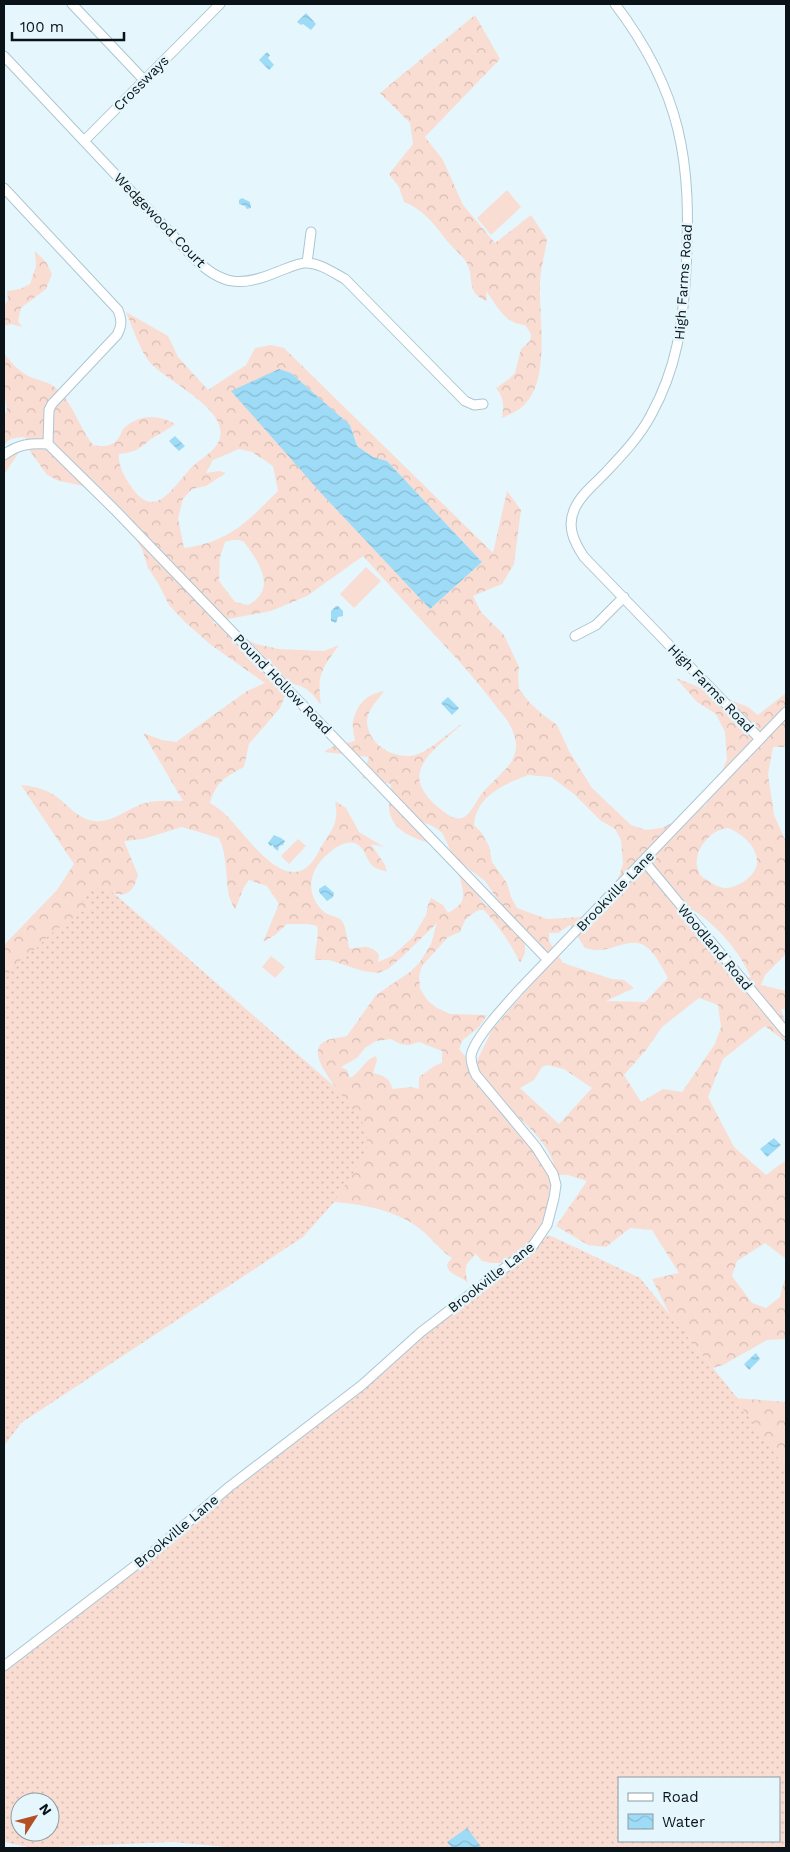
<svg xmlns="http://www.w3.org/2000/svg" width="790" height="1852" font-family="'Work Sans',sans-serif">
  <defs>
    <pattern id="grass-dots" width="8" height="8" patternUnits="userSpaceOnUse" patternTransform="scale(1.25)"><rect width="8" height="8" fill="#faddd2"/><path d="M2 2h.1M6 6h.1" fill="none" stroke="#d5bdb4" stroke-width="1.8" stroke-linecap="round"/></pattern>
    <pattern id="forest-crowns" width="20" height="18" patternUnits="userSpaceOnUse" patternTransform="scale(1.25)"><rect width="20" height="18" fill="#faddd2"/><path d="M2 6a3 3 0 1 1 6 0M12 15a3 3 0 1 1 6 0" fill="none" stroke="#d5bdb4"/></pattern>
    <pattern id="water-waves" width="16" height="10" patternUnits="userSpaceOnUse" patternTransform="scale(1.25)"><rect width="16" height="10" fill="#9edbf7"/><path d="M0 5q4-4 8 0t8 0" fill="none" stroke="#87bbd3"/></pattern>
  </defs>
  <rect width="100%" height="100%" fill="#e5f6fd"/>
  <path fill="url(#grass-dots)" fill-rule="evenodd" d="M85 868 392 1137 303 1237 21 1423 4 1446V959Z
    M549 1235 640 1278 786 1458V1848H237L172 1842 33 1848 4 1842V1672ZM619 1778H779V1841H619ZM20 1802H50V1832H20Z"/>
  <path fill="url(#forest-crowns)" fill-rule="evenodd" d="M475 15 500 59 425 137 443 160 463 205 495 243 531 215 547 239C545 254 540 270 540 285 539 318 551 383 522 407 516 412 508 415 502 418 504 405 504 398 496 388L509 379 515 373 521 349 530 341 531 334 525 325C504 323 498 307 486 291L487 301C464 293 476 276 465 260 460 254 454 249 449 243 435 226 425 210 404 202L399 187 389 174 413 144 410 123 380 93Z
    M35 251 46 262 52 274 46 289 21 308 18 321 22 327 11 324 4 326V306L8 300 7 291 20 289 30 284 36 266Z
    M126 312 168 336 178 357 208 390 246 365 255 348 271 345 284 348 493 553 507 491 521 510 514 564 502 584 473 596 481 612 504 635 519 667 518 676 519 689 529 702 542 714 557 725 569 751 592 788 631 825 646 830 662 828 706 805 727 760 725 732 716 714 697 702 676 678 748 707 758 715 786 693V747H773L768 774 774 815 786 842V954L765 975 761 985 786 991V1009H781L786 1026V1042L765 1026 723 1059 708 1097 734 1147 766 1175 786 1160V1259L765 1243 737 1261 732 1276 752 1303 766 1308 780 1297 786 1274V1339L767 1340 723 1365 713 1368 670 1315 652 1279 679 1273 652 1230 630 1228 606 1247 588 1245 556 1226 587 1181 568 1175H552L545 1222 539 1232 516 1258 503 1263H491L482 1261 476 1254C464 1265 464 1268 468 1283 460 1275 448 1276 447 1264L452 1258C441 1251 434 1241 424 1232 398 1210 366 1205 334 1202L366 1153C368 1142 368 1132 362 1122 354 1107 305 1059 321 1044 327 1038 339 1038 347 1036L376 995 410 972 420 962 431 944 437 923 403 956 388 969 378 973 363 971 329 960H315C314 948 320 937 317 926L308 924H287L275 935 263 942 279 904 267 886 249 880 243 889 235 910C233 906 231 901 229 896 225 876 228 857 219 838L182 827 143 839 124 841 138 875C136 880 135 886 131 890 116 906 97 872 78 900L90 905 98 911 81 912 48 936 38 947 18 962 4 979V945L57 890 74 864 21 785C34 786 46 789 57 797 69 806 79 820 95 821 113 823 128 808 145 803 157 800 171 801 183 801L143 733 162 740 176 742 247 691 265 683 211 645 185 622 169 605 158 583 148 568 142 549 109 497 79 485 59 481 47 475 30 451 25 437C15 438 9 437 4 446V417L7 409 4 393V353C12 364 20 373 33 378 41 381 50 382 57 389 74 405 79 427 93 445 101 447 112 447 118 439 121 435 121 431 124 428 139 414 158 414 175 424 167 430 159 434 151 439 138 450 136 452 119 454 118 465 124 476 130 485 155 524 173 486 192 467 200 459 214 452 219 441 232 409 165 382 148 360 141 351 131 324 126 312ZM291 373 350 425 357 446 373 457 387 461 482 562 430 609ZM239 449 252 452 273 466 278 491C248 521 229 542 184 548L178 518 183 499 192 489 206 486 226 473 219 471 206 473 213 460ZM232 540H240L244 542C259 562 278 589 248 605L235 602 219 581 220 557 225 542ZM363 556C394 590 425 625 457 659 471 675 485 691 498 709 502 714 508 720 511 727 526 759 504 769 485 790 472 803 469 831 444 812 394 774 430 754 463 723 450 731 431 750 418 754 397 762 367 745 367 721 367 710 378 700 384 691 367 694 357 704 353 721 352 726 354 735 355 741L334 746 324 752 369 757 362 778 391 784C391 791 388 800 389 808 391 830 411 837 429 843L421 822C429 824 436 827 442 833 448 842 465 886 463 896 463 905 454 909 448 913L443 905 431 898 428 905 426 915 413 937 392 956 378 962 379 955C371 944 362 947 350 949 346 941 347 925 341 920 337 916 329 916 324 912 303 893 310 868 329 853 336 847 345 841 354 843 366 847 365 859 373 866 376 869 383 870 387 872L385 865 371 844 384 847 359 832 346 808 335 801C340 827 329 831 319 851 291 907 248 836 225 814 221 810 215 806 210 803 216 782 225 777 244 767L249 744 280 708 290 684C306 685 312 693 321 705 317 673 321 671 339 645L324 651 279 649 256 644 212 622 271 611 307 596ZM528 775 551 777 574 794 600 820 615 829 621 840 623 863 620 874 598 916 547 919 517 908 511 897 507 883 492 862 489 846 481 832 474 825C476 796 504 784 528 775ZM728 828C741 833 757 846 757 861 758 875 737 889 724 888 719 887 712 884 707 880 704 878 700 876 699 872 692 858 702 841 714 833 718 830 723 829 728 828ZM463 864 485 881 504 909 485 905 475 891ZM479 910H484C499 927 511 943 520 963L525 953V943L541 945 551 962 492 1030 477 1061 480 1073 459 1049 463 1040 479 1027 487 1015 450 1014 437 1008 428 1001 420 989 419 976 422 966 448 937 460 932 465 920 472 914ZM693 910C715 923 742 954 751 978 719 967 702 942 693 910ZM570 925 585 948C590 949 595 951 600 950 619 948 636 934 651 951 658 959 663 969 668 978L645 1002 606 1001 634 988 624 980 612 979 563 963 549 941V933H558ZM699 998 718 1005 721 1027 715 1044 682 1092 663 1089 641 1102 624 1075 646 1050 662 1027ZM391 1039 400 1044 409 1045 419 1042 442 1051V1063L436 1065 419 1077V1089L411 1087 392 1089C391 1078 382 1075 373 1073L377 1060 376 1056C364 1060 361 1072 350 1078L347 1070 341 1067 357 1058 365 1048 376 1041ZM547 1065 564 1069 592 1088 559 1124 520 1088 534 1080 542 1067ZM511 1111C528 1125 547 1143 554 1164L532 1148Z
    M19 452 4 475V454Z
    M735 1398 786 1402V1469Z"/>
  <path fill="#faddd2" d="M507 190 521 207 491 235 477 218Z
    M366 567 381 581 354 608 340 594Z
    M298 839 306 846 289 864 281 856Z
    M271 956 285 967 275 978 262 967Z"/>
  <path fill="url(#water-waves)" d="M306 13 316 24 311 30 303 24 301 25 297 22Z
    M267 52 270 55 268 58 274 65 269 70 259 60Z
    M242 198 250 202 251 208 247 209 245 206 239 204V200Z
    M279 369 291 373 350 425 357 446 373 457 387 461 482 562 430 609 321 493 231 391Z
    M175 436 185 446 179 451 169 441Z
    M336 606H338L343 611V616L338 617 336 623 331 621V611Z
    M448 697 459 708 452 715 441 703Z
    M274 835 281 838 285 841 283 845 279 846 278 851 274 848 273 845 270 846 268 843Z
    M325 885 334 893 333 897 327 901 319 892V889Z
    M774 1138 781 1145 767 1157 760 1149Z
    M756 1353 760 1359 749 1370 744 1364Z
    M467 1828 482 1848H466L465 1847 452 1848 447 1842Z"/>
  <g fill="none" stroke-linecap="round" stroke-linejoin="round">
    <defs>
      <path id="street" d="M72 4 144 80
        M615 4C682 92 692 162 686 270 683 323 677 368 651 415 640 436 623 454 607 471 596 483 581 494 575 508 566 526 574 542 584 557L760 739
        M4 56 194 258C222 286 242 287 277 272 286 269 297 263 306 263 320 263 334 273 345 279L465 401 474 405 483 404
        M84 141 220 4
        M4 188 118 310C122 320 122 326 117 335L52 404 49 410 48 444
        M307 263 311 232
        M4 455C18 444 31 443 48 444L115 510 548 960
        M575 636 596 625 624 597
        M644 861 786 1032
        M4 1666 153 1552 229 1487 362 1385 421 1332 532 1247 547 1225 554 1198 556 1185 553 1174 536 1147 476 1075C473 1069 471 1062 471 1056 474 1038 506 1005 518 991L786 712"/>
    </defs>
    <use href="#street" stroke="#abc6d3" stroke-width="11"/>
    <use href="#street" stroke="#fff" stroke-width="9"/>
  </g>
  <g text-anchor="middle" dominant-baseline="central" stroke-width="5" stroke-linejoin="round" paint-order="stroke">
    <g font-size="14" fill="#0a1418" stroke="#e5f6fd">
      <text transform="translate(141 83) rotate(-45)">Crossways</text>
      <text transform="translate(160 220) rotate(46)">Wedgewood Court</text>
      <text transform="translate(683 282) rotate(-86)">High Farms Road</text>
      <text transform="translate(283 684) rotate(46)">Pound Hollow Road</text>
      <text transform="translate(711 688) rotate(46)">High Farms Road</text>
      <text transform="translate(615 891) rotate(-46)">Brookville Lane</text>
      <text transform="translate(715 947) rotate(50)">Woodland Road</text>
      <text transform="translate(491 1277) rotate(-38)">Brookville Lane</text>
      <text transform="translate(176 1531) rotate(-40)">Brookville Lane</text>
    </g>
  </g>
  <rect width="790" height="1852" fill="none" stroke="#0a1418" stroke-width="10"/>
  <rect x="618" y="1777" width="162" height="65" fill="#e5f6fd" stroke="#8d9ca1"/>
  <rect x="628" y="1793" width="25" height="8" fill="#ffffff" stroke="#8d9ca1"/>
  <text x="662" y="1802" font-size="15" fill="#0a1418">Road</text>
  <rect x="628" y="1814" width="25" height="15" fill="url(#water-waves)" stroke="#8d9ca1"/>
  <text x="662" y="1827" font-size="15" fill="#0a1418">Water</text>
  <g transform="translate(35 1817) rotate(54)"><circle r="24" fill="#e5f6fd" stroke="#8d9ca1"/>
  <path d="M0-4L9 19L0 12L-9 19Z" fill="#b54f24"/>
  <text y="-8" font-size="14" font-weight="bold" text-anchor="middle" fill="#0a1418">N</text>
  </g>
  <path d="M12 32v8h112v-8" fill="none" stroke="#0a1418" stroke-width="2.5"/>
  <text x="20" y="32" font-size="15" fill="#0a1418" stroke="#e5f6fd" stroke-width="4" paint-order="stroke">100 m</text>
</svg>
